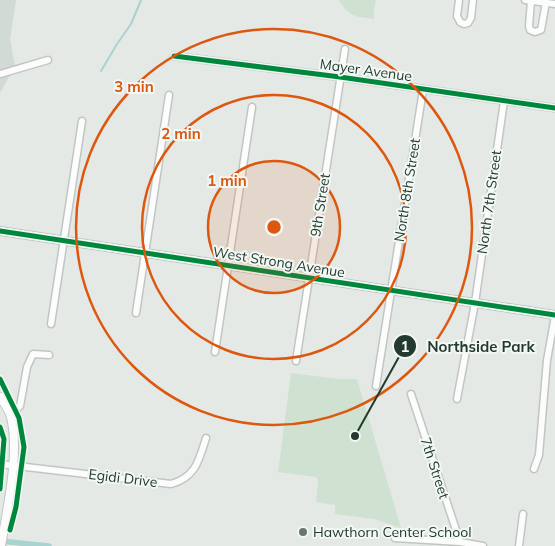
<svg xmlns="http://www.w3.org/2000/svg" width="555" height="546" font-family="Mulish,sans-serif">
  <rect width="100%" height="100%" fill="#e4e9e6"/>
  <path fill="#d2dad5" d="M0 0H16L10 39 15 66 0 93Z"/>
  <path fill="#cfe1d1" d="M339 0H376L374 9V19C355 16 350 18 339 0Z
    M291 373 338 379H357L401 528 374 519 335 514V505L316 502 318 481 316 477 278 472Z"/>
  <g fill="none" stroke-linecap="round" stroke-linejoin="round">
    <path stroke="#a9d3d0" stroke-width="2" d="M101 71 117 44 131 24 141 0"/>
    <path stroke="#a9d3d0" stroke-width="5.5" d="M0 541 49 546"/>
    <defs>
      <path id="minor" d="M459 0 457 16 460 22 464 24 468 23 471 18 473 0
        M525 0 555 4
        M531 1 529 26 530 30 535 32 541 30 546 2
        M174 56 340 77 555 108
        M0 74 48 60
        M136 313 169 95
        M51 324 82 121
        M215 352 252 107
        M296 361 345 49
        M376 386 423 90
        M411 394 460 542
        M457 399 475 303 504 101
        M10 415 20 406 27 367 33 354 49 355
        M0 464 171 484C196 477 199 460 206 438
        M534 469 539 455 547 360 555 316
        M395 538 460 542 483 546
        M519 546 523 514"/>
      <path id="tertiary" d="M0 231 555 315
        M0 397C4 403 9 410 11 417 20 454 7 509 1 546"/>
    </defs>
    <use href="#minor" stroke="#c1c6c3" stroke-width="9"/>
    <use href="#tertiary" stroke="#c1c6c3" stroke-width="10"/>
    <use href="#minor" stroke="#fbfcfb" stroke-width="6"/>
    <use href="#tertiary" stroke="#fbfcfb" stroke-width="8"/>
    <defs>
      <path id="cycleway" d="M174 56 340 77 555 108
        M0 231 555 315
        M0 379 19 418 24 447 16 507 10 530
        M0 427 4 439 0 489"/>
    </defs>
    <use href="#cycleway" stroke="#f2f8f4" stroke-width="8"/>
    <use href="#cycleway" stroke="#00873e" stroke-width="5"/>
  </g>
  <circle cx="274" cy="227" r="66" fill="#de570e" fill-opacity=".12"/>
  <g fill="none" stroke="#de570e" stroke-width="2.5">
    <circle cx="274" cy="227" r="66"/>
    <circle cx="274" cy="227" r="132"/>
    <circle cx="274" cy="227" r="198"/>
  </g>
  <circle fill="#67776f" stroke="#f2f8f4" stroke-width="2" cx="303" cy="532" r="5"/>
  <g text-anchor="middle" dominant-baseline="central" stroke-width="4" stroke-linejoin="round" paint-order="stroke">
    <g font-size="14" fill="#243a2f" stroke="#f2f8f4">
      <text transform="translate(366 70) rotate(8)">Mayer Avenue</text>
      <text transform="translate(407 190) rotate(-81)">North 8th Street</text>
      <text transform="translate(489 202) rotate(-82)">North 7th Street</text>
      <text transform="translate(320 205) rotate(-81)">9th Street</text>
      <text transform="translate(279 262) rotate(9)">West Strong Avenue</text>
      <text transform="translate(435 468) rotate(72)">7th Street</text>
      <text transform="translate(123 478) rotate(7)">Egidi Drive</text>
    </g>
    <g font-size="14" fill="#243a2f" stroke="#f2f8f4" text-anchor="start">
      <text x="313" y="532">Hawthorn Center School</text>
    </g>
  </g>
  <circle cx="274" cy="227" r="8" fill="#de570e" stroke="#f2f8f4" stroke-width="2.5"/>
  <g font-size="15" text-anchor="middle" font-weight="bold" fill="#de570e" stroke="#f2f8f4" stroke-width="4" stroke-linejoin="round" paint-order="stroke">
    <text x="134" y="92">3 min</text>
    <text x="181" y="139">2 min</text>
    <text x="227" y="186">1 min</text>
  </g>
  <path fill="none" stroke="#243a2f" stroke-width="2" d="M355 436L405 346"/>
  <g fill="#243a2f" stroke="#f2f8f4" stroke-width="2">
    <circle cx="355" cy="436" r="5"/>
    <circle cx="405" cy="346" r="12"/>
  </g>
  <g font-size="15" text-anchor="middle" font-weight="bold" fill="#fff">
    <text x="405" y="352">1</text>
  </g>
  <g font-size="15" text-anchor="middle" font-weight="bold" fill="#243a2f" stroke="#f2f8f4" stroke-width="4" stroke-linejoin="round" paint-order="stroke">
    <text x="481" y="352">Northside Park</text>
  </g>
</svg>
